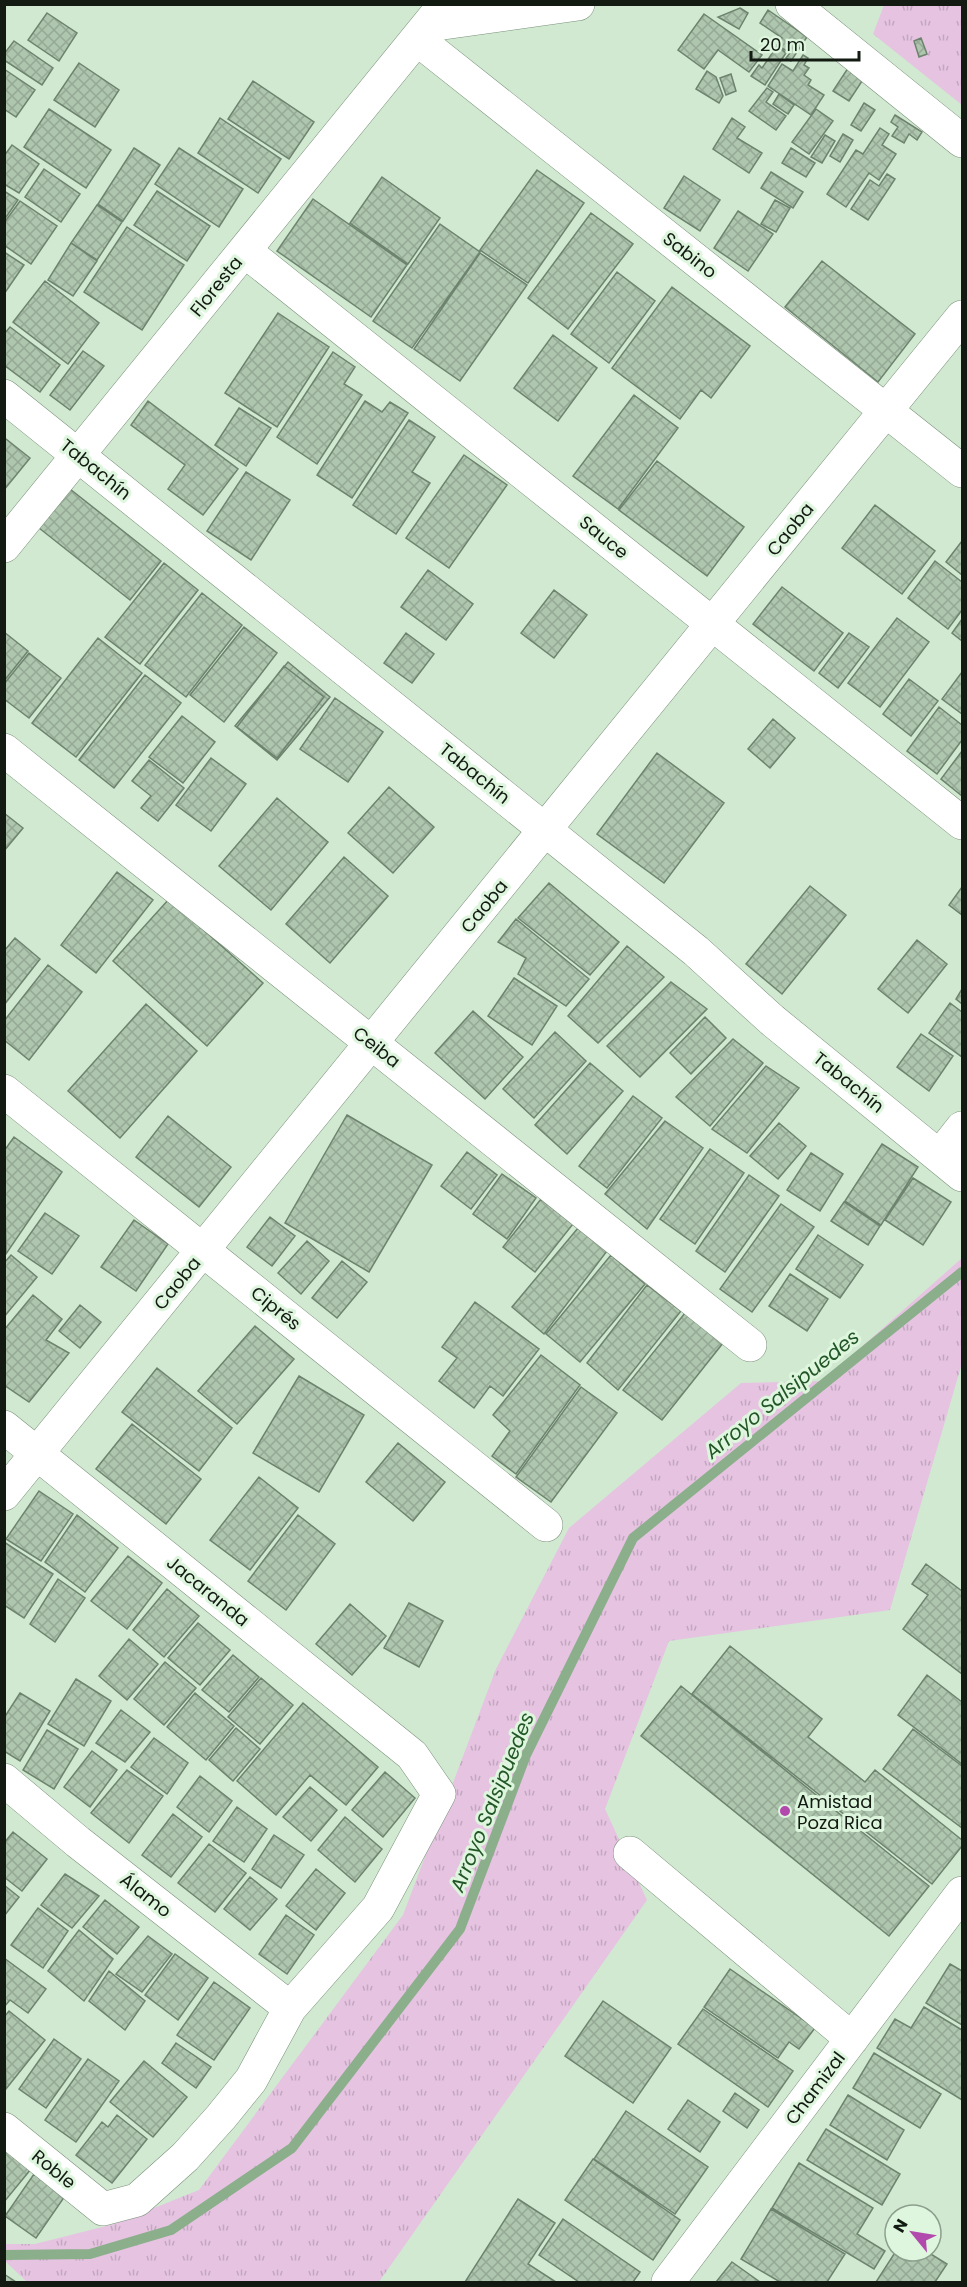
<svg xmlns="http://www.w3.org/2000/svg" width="967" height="2287" font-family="Poppins,sans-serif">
  <defs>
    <pattern id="grass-tufts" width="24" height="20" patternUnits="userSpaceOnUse" patternTransform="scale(1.5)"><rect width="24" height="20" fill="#e5c3e1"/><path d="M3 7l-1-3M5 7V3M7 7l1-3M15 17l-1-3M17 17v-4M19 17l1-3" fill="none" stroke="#c3a7c0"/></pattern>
    <pattern id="building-cross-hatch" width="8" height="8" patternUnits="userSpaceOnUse" patternTransform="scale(1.5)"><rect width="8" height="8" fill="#aec5ae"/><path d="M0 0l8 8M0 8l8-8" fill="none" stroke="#95a995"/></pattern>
  </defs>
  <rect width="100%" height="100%" fill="#d1e9d1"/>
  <path fill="url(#grass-tufts)" d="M884 5H962V105L873 34Z
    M962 1258V1363L890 1610 669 1641 605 1809 647 1900 379 2282H27L5 2261V2244H35L114 2224 199 2190 403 1915 496 1669 569 1528 741 1383 823 1381Z"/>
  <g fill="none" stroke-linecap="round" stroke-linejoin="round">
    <path stroke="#8bae8b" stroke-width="10" d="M4 2255 90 2254 171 2230 292 2148 460 1929 526 1755 633 1538 962 1272"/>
  </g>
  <path fill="url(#building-cross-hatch)" stroke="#6d836d" stroke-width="1.5" d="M740 8 748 13 739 29 718 17Z
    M768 10 807 37 791 61 786 58 790 53 777 45 782 38 760 23Z
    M47 13 77 33 59 61 28 40Z
    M704 14 762 55 749 72 718 50 704 69 678 50Z
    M921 38 927 54 919 57 914 41Z
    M14 41 53 68 42 85 4 60V54Z
    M777 46 786 53 765 85 751 76 759 65 762 68Z
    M803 55 808 58 804 65 809 68 804 75 811 80 808 85 824 95 811 115 768 86 782 64 793 71Z
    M79 63 119 90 95 127 54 100Z
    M850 65 866 75 849 101 833 91Z
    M4 69 35 90 16 117 4 109Z
    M707 71 716 77 723 96 719 103 696 89Z
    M731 74 736 91 726 95 720 78Z
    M253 81 314 122 289 159 228 119Z
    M767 88 773 92 766 102 786 116 776 130 749 111Z
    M779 94 794 105 788 114 773 104Z
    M864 103 875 110 861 131 851 125Z
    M49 109 111 150 86 188 24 147Z
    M816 109 833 121 809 154 792 142Z
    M895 115 922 132 917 140 909 134 904 143 892 136 898 127 891 122Z
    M220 118 281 159 258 193 198 153Z
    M732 118 745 127 737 138 762 153 749 173 713 149Z
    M880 128 889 134 882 145 896 154 879 180 869 173 846 207 827 194 856 150 863 154Z
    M843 134 853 140 840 162 830 156Z
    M825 135 835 141 822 163 811 157Z
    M12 145 39 164 19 193 4 184V156Z
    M134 148 160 165 123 221 98 204Z
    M179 148 243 189 219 227 155 184Z
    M791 148 815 163 806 177 782 163Z
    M44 169 80 194 61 222 25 197Z
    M537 170 584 203 528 283 480 250Z
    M771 172 803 192 793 208 761 188Z
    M887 174 895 179 868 220 851 209 870 180 879 186Z
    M684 176 720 200 700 231 664 208Z
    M382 177 440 218 408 264 350 223Z
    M4 191 18 200 4 220Z
    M157 191 210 226 187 261 134 225Z
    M313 199 407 265 371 317 277 251Z
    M775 200 790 208 776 232 761 224Z
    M20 201 57 226 31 264 4 245V223Z
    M97 205 122 222 97 260 71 243Z
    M738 211 773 234 748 271 714 248Z
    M591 213 633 244 568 329 528 298Z
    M440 224 480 252 412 348 373 321Z
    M127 227 184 265 142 330 84 292Z
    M71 243 97 261 73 296 48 280Z
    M4 252 24 265 4 294Z
    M480 253 527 285 460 381 414 349Z
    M822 261 915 334 878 382 785 307Z
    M617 272 655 301 609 363 571 334Z
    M45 281 99 323 68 364 13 322Z
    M672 287 750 346 711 398 701 390 680 419 612 368Z
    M278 313 329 347 277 427 225 393Z
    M10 327 60 365 40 392 4 365V334Z
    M553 335 597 368 558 421 514 388Z
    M83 351 104 366 70 410 50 395Z
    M333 352 355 367 344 384 362 395 317 464 277 437Z
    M634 395 678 428 618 509 573 476Z
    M148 401 238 469 203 515 168 489 185 465 131 425Z
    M365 401 382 412 390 402 408 413 352 498 317 475Z
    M239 408 271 428 246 466 215 445Z
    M409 420 435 437 412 472 430 483 396 534 353 505Z
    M6 439 30 458 4 490V441Z
    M464 455 507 485 449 568 406 538Z
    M657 461 744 527 707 576 619 510Z
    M246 472 290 500 251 560 207 531Z
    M70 489 161 561 130 600 39 528Z
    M875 505 935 551 902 594 842 548Z
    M962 541V575L946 562Z
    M935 561 962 582V610L948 629 908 598Z
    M164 563 198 590 140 664 105 637Z
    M428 570 473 604 446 640 401 607Z
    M782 587 843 633 814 671 753 624Z
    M554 590 587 615 554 658 521 633Z
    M202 593 242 625 186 697 145 665Z
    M897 618 929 642 880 707 848 683Z
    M962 619V641L952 633Z
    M244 627 277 653 224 722 190 695Z
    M4 632 28 651 4 681Z
    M406 633 434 654 412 683 384 663Z
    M849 633 869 647 838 688 819 673Z
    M98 638 142 673 76 757 32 723Z
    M29 653 61 678 29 718 4 699V684Z
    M288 662 330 697 277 760 235 726Z
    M284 666 324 697 277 758 237 727Z
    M962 672V714L942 699Z
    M145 675 181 703 114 788 79 760Z
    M909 679 938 701 911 736 883 714Z
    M335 698 383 732 348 782 300 749Z
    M939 707 962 725V740L937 774 907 751Z
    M182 716 215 742 183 783 149 757Z
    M773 719 795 738 770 768 748 749Z
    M962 751V796L941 779Z
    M657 753 724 803 664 883 597 834Z
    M211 758 246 784 211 831 176 805Z
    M149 760 184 788 158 821 141 808 151 796 132 781Z
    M389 787 434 827 393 873 348 833Z
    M277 798 328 842 271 910 219 866Z
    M4 813 23 828 4 851Z
    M344 857 388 896 330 963 286 924Z
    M117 872 153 900 96 973 61 945Z
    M549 883 619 942 590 975 518 918Z
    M810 886 846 915 782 994 746 964Z
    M962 887V915L949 905Z
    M169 899 263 983 207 1046 113 961Z
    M516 919 589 979 566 1006 518 974 526 958 498 942Z
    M15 938 40 959 4 1005V951Z
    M917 940 947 964 908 1013 878 989Z
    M627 946 664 977 598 1043 568 1016Z
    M48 965 82 992 29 1060 4 1040V1021Z
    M514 978 557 1006 532 1045 488 1016Z
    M671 982 707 1009 640 1077 607 1046Z
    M962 989V1004L956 999Z
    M950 1003 962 1012V1057L929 1033Z
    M146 1004 197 1051 120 1138 68 1091Z
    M473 1011 523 1057 485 1099 435 1053Z
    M705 1017 726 1038 691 1074 670 1053Z
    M555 1032 586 1061 534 1118 503 1089Z
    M921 1034 953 1056 929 1091 897 1067Z
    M733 1039 763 1063 710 1126 676 1097Z
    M590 1063 623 1091 567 1154 535 1125Z
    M766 1066 799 1088 747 1153 712 1129Z
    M633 1096 662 1118 607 1188 579 1166Z
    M347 1115 432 1165 369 1272 285 1223Z
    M168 1116 231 1167 199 1207 136 1157Z
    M665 1121 703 1148 647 1229 605 1194Z
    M779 1123 806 1146 778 1179 750 1156Z
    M14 1137 62 1172 6 1254 4 1151Z
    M882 1144 918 1167 881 1225 845 1201Z
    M710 1149 744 1173 695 1244 660 1219Z
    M467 1152 497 1175 471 1209 441 1186Z
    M811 1153 843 1174 820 1211 787 1190Z
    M502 1174 536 1198 507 1239 473 1214Z
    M749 1175 779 1196 725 1272 696 1251Z
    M913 1178 951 1202 923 1245 885 1220Z
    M541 1199 573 1224 535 1272 503 1247Z
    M844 1202 880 1226 868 1245 831 1221Z
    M781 1204 814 1227 752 1312 720 1289Z
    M45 1213 79 1236 52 1274 18 1251Z
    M270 1217 295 1236 272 1266 247 1247Z
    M134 1220 168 1244 136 1291 101 1267Z
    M578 1228 607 1251 544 1334 512 1307Z
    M818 1235 863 1265 840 1298 796 1269Z
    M307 1241 329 1261 301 1294 278 1273Z
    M11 1255 37 1277 4 1317V1263Z
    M611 1255 645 1284 580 1362 546 1334Z
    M342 1261 367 1282 337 1318 312 1298Z
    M790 1274 828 1299 807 1331 769 1306Z
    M647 1285 681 1311 618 1390 587 1363Z
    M33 1295 62 1319 46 1340 69 1353 29 1402 4 1385V1330Z
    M475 1302 539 1349 503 1396 490 1386 474 1408 439 1381 457 1358 442 1347Z
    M80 1305 101 1322 80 1348 59 1331Z
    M685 1313 723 1343 662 1420 623 1390Z
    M255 1326 294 1359 237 1424 198 1391Z
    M541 1355 580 1385 516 1474 492 1456 510 1431 493 1415Z
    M157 1368 232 1428 199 1471 122 1412Z
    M299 1376 364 1415 319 1492 253 1453Z
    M581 1387 617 1413 551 1502 516 1477Z
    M132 1424 201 1479 166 1524 96 1469Z
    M398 1443 445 1482 413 1521 366 1482Z
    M259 1477 298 1508 250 1570 210 1540Z
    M39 1491 73 1514 41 1561 6 1539Z
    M77 1515 118 1548 85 1592 45 1562Z
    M298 1515 335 1544 286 1610 248 1581Z
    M4 1542 53 1574 24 1618 4 1605Z
    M128 1556 162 1583 127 1629 91 1601Z
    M926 1564 962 1591V1674L903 1629 928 1595 912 1584Z
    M58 1579 85 1598 55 1642 30 1624Z
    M167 1589 199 1616 164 1657 133 1630Z
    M409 1603 443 1621 419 1667 384 1648Z
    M350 1604 386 1636 352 1675 316 1644Z
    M198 1623 230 1650 200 1685 168 1658Z
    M129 1639 158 1664 127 1700 99 1676Z
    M730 1646 822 1719 808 1737 865 1782 875 1770 962 1840V1846L932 1884 692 1694Z
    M233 1655 259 1677 229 1712 202 1690Z
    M165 1662 196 1688 164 1725 134 1699Z
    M927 1675 962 1702V1764L898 1715Z
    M261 1678 293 1705 260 1744 228 1717Z
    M76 1679 111 1701 84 1746 48 1724Z
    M681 1686 929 1886 889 1936 641 1736Z
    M20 1693 50 1711 20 1761 4 1751V1718Z
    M195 1693 234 1726 206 1760 167 1727Z
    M303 1703 378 1767 346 1805 310 1775 276 1815 237 1781Z
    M121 1710 150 1732 125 1762 96 1743Z
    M236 1728 260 1749 233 1781 209 1760Z
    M913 1729 962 1766V1828L883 1769Z
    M47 1730 78 1749 54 1789 23 1770Z
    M154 1738 188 1763 167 1794 131 1767Z
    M92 1751 117 1770 90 1807 64 1787Z
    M127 1770 163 1796 129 1843 91 1813Z
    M385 1772 415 1798 383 1837 352 1810Z
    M200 1776 232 1801 209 1832 177 1807Z
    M310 1787 337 1810 311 1841 283 1817Z
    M237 1807 267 1829 244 1862 213 1841Z
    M173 1814 202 1837 171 1877 142 1855Z
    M345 1817 382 1849 355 1882 318 1850Z
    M13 1832 47 1859 22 1891 4 1877V1843Z
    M274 1835 304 1855 281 1888 252 1869Z
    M209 1844 246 1873 215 1912 178 1883Z
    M316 1869 345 1893 316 1930 286 1906Z
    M65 1874 99 1896 72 1928 41 1905Z
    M250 1877 277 1899 250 1930 224 1909Z
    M4 1885 19 1897 4 1916Z
    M105 1900 139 1927 117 1954 83 1927Z
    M38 1908 68 1931 43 1968 11 1945Z
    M286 1915 314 1935 287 1974 259 1954Z
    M79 1930 113 1959 84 2001 48 1971Z
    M148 1936 172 1954 142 1992 116 1974Z
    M175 1954 208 1978 178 2020 145 1995Z
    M4 1958 46 1989 28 2013 10 2000 4 2007Z
    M950 1964 962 1971V2025L926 2003Z
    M730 1969 815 2028 799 2049 789 2042 778 2058 704 2007Z
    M109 1971 145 2001 125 2030 89 2001Z
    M214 1982 250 2008 214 2060 177 2035Z
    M603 2001 671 2048 633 2103 565 2056Z
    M924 2007 962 2030V2100L877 2048 895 2019 911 2028Z
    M703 2009 793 2071 768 2107 678 2044Z
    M9 2011 45 2040 6 2089 4 2017Z
    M54 2039 81 2059 46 2108 19 2089Z
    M176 2043 211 2067 196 2088 162 2063Z
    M874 2053 941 2094 920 2128 853 2088Z
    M88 2059 119 2081 76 2142 45 2120Z
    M144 2061 187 2097 153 2137 110 2102Z
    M735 2093 759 2110 747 2128 723 2111Z
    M848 2095 904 2130 887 2160 830 2125Z
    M688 2100 720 2122 700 2152 668 2129Z
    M626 2111 708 2167 675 2214 594 2159Z
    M117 2115 147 2139 112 2183 76 2155 102 2122 108 2127Z
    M826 2129 900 2174 882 2205 807 2160Z
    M4 2147 31 2169 4 2202Z
    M593 2159 680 2220 653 2260 565 2200Z
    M799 2163 873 2208 857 2234 885 2251 874 2269 772 2208Z
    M34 2174 65 2196 36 2238 5 2216Z
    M518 2199 555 2223 528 2264 556 2282H465Z
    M771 2209 845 2254 827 2282H780L741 2259Z
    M563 2219 640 2272 633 2282H579L539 2255Z
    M896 2251H926L947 2264 935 2282H876Z
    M732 2262 760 2282H716Z
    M4 2274 16 2282H4Z"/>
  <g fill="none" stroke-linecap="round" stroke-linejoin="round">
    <defs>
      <path id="minor" d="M792 4 962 141
        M429 25 578 4
        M417 39 962 471
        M245 251 962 823
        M4 396 696 951 772 1020 962 1175
        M4 546 445 4
        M4 750 750 1345
        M4 1091 546 1525
        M940 1156 962 1128
        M4 1427 412 1755 439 1794 378 1908 290 2008 251 2080 221 2117 185 2157 137 2200 103 2209 4 2129
        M4 1494 962 317
        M4 1780 78 1842 290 2008
        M630 1853 852 2039
        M668 2282 962 1893"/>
    </defs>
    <use href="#minor" stroke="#7b917b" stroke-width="34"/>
    <use href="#minor" stroke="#fff" stroke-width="33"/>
  </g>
  <circle fill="#b24aad" stroke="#def6de" stroke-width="2" cx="785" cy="1811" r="6"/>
  <g text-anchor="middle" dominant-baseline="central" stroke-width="6" stroke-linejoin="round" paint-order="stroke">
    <g font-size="18" fill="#121a12" stroke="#def6de">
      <text transform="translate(690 255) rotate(38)">Sabino</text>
      <text transform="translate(216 286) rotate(-51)">Floresta</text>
      <text transform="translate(96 469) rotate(39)">Tabachín</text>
      <text transform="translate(790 529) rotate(-51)">Caoba</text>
      <text transform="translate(604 537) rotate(39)">Sauce</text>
      <text transform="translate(475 773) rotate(39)">Tabachín</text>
      <text transform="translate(484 906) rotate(-51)">Caoba</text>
      <text transform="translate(377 1047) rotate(38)">Ceiba</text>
      <text transform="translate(849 1082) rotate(39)">Tabachín</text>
      <text transform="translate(177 1283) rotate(-51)">Caoba</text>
      <text transform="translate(276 1308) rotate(39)">Ciprés</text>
      <text transform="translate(208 1591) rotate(39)">Jacaranda</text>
      <text transform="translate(146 1895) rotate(38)">Álamo</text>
      <text transform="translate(815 2088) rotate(-53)">Chamizal</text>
      <text transform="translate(54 2169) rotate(39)">Roble</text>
    </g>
    <g font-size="18" fill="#121a12" stroke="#def6de" text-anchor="start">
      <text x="797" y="1801">Amistad<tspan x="797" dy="21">Poza Rica</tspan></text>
    </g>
    <g font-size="20" font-style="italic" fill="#235627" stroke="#def6de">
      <text transform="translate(782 1394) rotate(-39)">Arroyo Salsipuedes</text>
      <text transform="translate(492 1802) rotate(-68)">Arroyo Salsipuedes</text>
    </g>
  </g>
  <rect width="967" height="2287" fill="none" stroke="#121a12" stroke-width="12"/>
  <g transform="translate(913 2233) rotate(300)"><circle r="28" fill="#def6de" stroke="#8c9e8c" stroke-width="1.5"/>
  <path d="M0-4.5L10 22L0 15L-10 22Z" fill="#b24aad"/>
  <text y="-9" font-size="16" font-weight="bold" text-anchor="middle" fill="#121a12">N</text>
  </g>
  <path d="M751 51v9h108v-9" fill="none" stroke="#121a12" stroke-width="3"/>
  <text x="760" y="51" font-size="18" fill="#121a12" stroke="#def6de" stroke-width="4.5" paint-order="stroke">20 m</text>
</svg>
